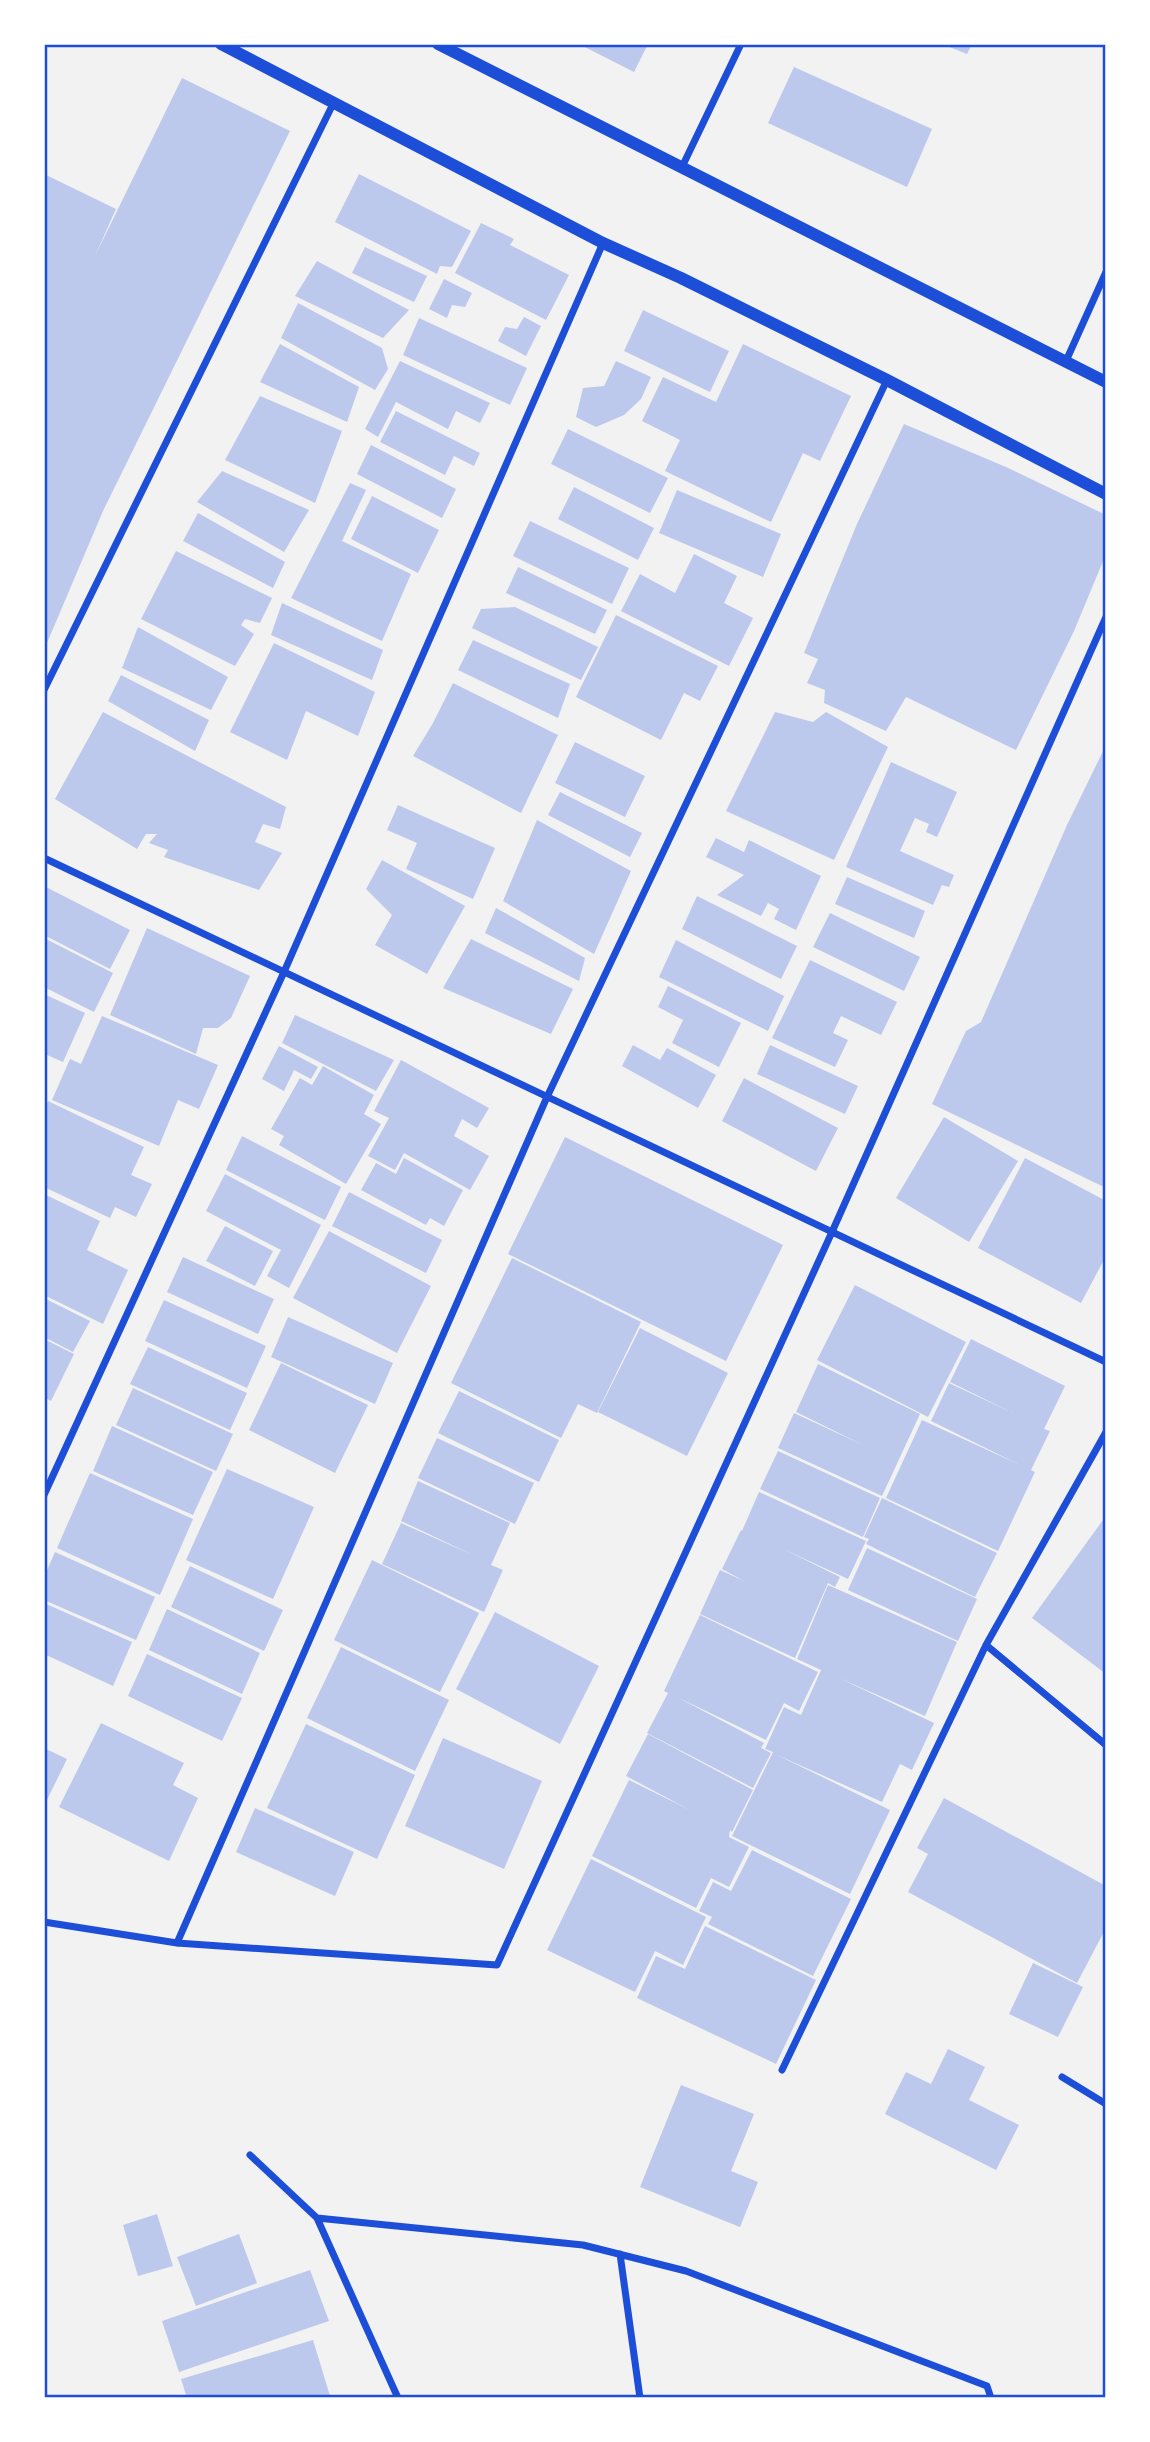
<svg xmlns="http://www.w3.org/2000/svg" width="1150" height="2442" font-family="Lora,serif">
  <rect width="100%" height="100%" fill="#f2f2f2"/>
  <path fill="#bdc9ec" d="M579 44H648L634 72Z
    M942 44H972L967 54Z
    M794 67 932 129 907 187 768 123Z
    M182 78 290 131 103 511 44 650V174L116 209 95 256Z
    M359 174 471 231 452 267 440 266 437 274 335 222Z
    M481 223 514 239 510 245 569 275 546 320 455 273Z
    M365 247 427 276 414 302 352 273Z
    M317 261 409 310 383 338 295 296Z
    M444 279 472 293 465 307 452 305 447 318 429 309Z
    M298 303 382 348 388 369 375 390 281 338Z
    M643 310 729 351 710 392 624 351Z
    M524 317 541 326 526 356 498 341 505 327 517 329Z
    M419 318 527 368 510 405 403 355Z
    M280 344 359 387 347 422 260 382Z
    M743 344 851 396 820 461 803 453 771 522 665 471 680 440 642 421 663 377 716 402Z
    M400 361 490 403 480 423 456 411 448 429 396 402 378 437 365 429Z
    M616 361 651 377 641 399 624 415 596 427 576 417 583 388 604 386Z
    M260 396 342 431 315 503 225 460Z
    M396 411 480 453 474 466 454 456 445 475 380 442Z
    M904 424 1006 467 1106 515V554L1074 631 1016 750 906 697 886 731 824 703 825 690 807 683 818 659 804 653 857 524Z
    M568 429 668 478 650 513 551 464Z
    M371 445 456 489 442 518 357 474Z
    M222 471 309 510 284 552 197 502Z
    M350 483 366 490 342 541 411 574 382 641 291 598Z
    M574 487 654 528 638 560 558 519Z
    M677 490 781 534 763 577 659 533Z
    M372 496 439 530 418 573 351 539Z
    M198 513 285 562 273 588 183 541Z
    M530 521 629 568 612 604 513 556Z
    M176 551 272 598 260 623 245 619 241 625 254 634 235 666 141 619Z
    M694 554 737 576 724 603 753 618 729 666 621 611 640 574 675 593Z
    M518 567 607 610 595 634 506 593Z
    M282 603 383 650 372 680 271 635Z
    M515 607 598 647 581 680 472 628 481 609Z
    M616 615 718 666 700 701 684 693 661 740 576 697Z
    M138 627 228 677 211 710 122 668Z
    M473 640 570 684 558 718 458 670Z
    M274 643 375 692 358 736 306 711 287 760 230 732Z
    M121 675 209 720 195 751 108 701Z
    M453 683 558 735 521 813 413 756 433 723Z
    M103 712 286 807 280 829 263 824 255 842 282 853 259 890 164 857 168 850 149 843 157 834H146L137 849 55 799Z
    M775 712 813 722 826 712 888 747 834 860 726 811Z
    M575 742 645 776 625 817 555 783Z
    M1106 745V1188L932 1104 966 1031 981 1022 1067 825Z
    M891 762 957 792 937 837 926 832 929 824 915 818 900 851 954 875 949 887 942 885 933 905 846 867Z
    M560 792 642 833 630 857 548 815Z
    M398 805 495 848 473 899 406 869 417 843 387 830Z
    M537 820 631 871 594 954 503 901Z
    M716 838 744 852 749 840 821 876 796 930 774 919 779 909 768 903 761 916 717 895 744 875 706 857Z
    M382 860 465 906 427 974 375 945 392 915 366 889Z
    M847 877 925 911 914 938 835 904Z
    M44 886 130 930 110 969 44 935Z
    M697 896 797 946 781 979 682 929Z
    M496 908 585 958 579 981 485 933Z
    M830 913 920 957 904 991 813 947Z
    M147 928 250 976 231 1018 218 1028H203L196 1054 110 1015Z
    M44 938 113 973 94 1012 44 987Z
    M471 939 573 989 551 1034 443 988Z
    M676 940 784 996 768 1031 659 977Z
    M810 960 897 1002 881 1035 841 1016 833 1033 848 1040 835 1067 772 1038Z
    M668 986 741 1023 719 1067 672 1043 683 1020 658 1007Z
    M44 994 85 1013 63 1062 47 1055 44 1063Z
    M295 1015 394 1060 376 1091 282 1043Z
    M102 1016 218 1065 199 1109 178 1100 159 1146 52 1100 70 1059 81 1064Z
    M633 1045 660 1060 667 1048 716 1075 698 1108 622 1066Z
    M770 1045 858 1086 845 1114 757 1074Z
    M279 1046 318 1067 311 1079 294 1070 284 1091 262 1079Z
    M401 1060 489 1108 477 1128 462 1119 454 1136 489 1156 470 1190 404 1153 395 1170 368 1156 389 1118 374 1111Z
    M323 1066 374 1095 364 1114 381 1124 346 1184 279 1145 284 1136 271 1129 300 1078 312 1085Z
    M744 1078 838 1128 816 1171 722 1121Z
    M48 1101 144 1147 131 1175 152 1184 136 1217 115 1207 110 1218 44 1187V1111Z
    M944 1117 1018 1161 969 1242 896 1198Z
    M242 1136 341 1187 325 1220 226 1170Z
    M565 1137 783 1245 726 1361 508 1254Z
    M404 1158 463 1190 444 1226 430 1218 426 1225 361 1190 376 1163 396 1174Z
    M1025 1158 1106 1201V1256L1081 1303 978 1248Z
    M225 1174 321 1225 289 1288 267 1276 281 1250 206 1211Z
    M349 1192 442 1240 426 1273 332 1226Z
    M44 1194 100 1221 87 1250 128 1270 103 1324 44 1295Z
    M225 1226 273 1251 255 1286 206 1261Z
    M329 1231 431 1286 397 1353 293 1298Z
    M183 1257 274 1299 258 1334 167 1292Z
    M512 1258 641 1322 597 1413 578 1404 561 1438 451 1383Z
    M855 1285 966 1342 928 1417 817 1360Z
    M44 1298 90 1321 73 1352 44 1337Z
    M164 1300 266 1346 247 1388 145 1341Z
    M288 1317 393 1363 375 1404 271 1357Z
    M640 1328 728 1373 687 1456 598 1412Z
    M44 1339 74 1354 51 1401 44 1397Z
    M971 1339 1065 1386 1044 1429 1050 1431 1031 1470 1035 1472 998 1551 886 1498 922 1420 1018 1464 931 1421 949 1383 1013 1413 950 1382Z
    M148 1347 247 1393 230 1430 130 1384Z
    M281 1363 368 1405 335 1473 249 1430Z
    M818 1364 920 1414 882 1496 778 1448 794 1413 863 1445 796 1412Z
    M133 1388 233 1434 216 1471 116 1425Z
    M459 1391 559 1440 539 1482 438 1433Z
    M112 1426 213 1472 193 1515 93 1471Z
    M437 1438 534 1483 515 1524 418 1478Z
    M778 1451 880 1498 863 1537 760 1489Z
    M227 1469 314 1507 273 1599 186 1560Z
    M90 1473 193 1519 160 1595 57 1548Z
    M418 1481 510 1523 491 1565 503 1570 484 1612 382 1564 401 1523 473 1555 401 1521Z
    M759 1492 866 1541 848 1579 783 1549 840 1577 835 1587 828 1583 795 1658 700 1614 720 1570 744 1581 722 1569 741 1530 742 1531Z
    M882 1498 997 1553 975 1597 866 1544 869 1539 864 1537Z
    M1103 1520 1106 1523V1674L1032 1618Z
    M867 1548 977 1599 958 1641 848 1590Z
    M55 1552 155 1597 136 1640 44 1600V1577Z
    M372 1560 479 1613 440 1692 334 1640Z
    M190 1566 283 1610 264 1651 171 1607Z
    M828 1585 957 1642 925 1716 839 1678 934 1723 912 1770 900 1764 882 1802 775 1754 890 1810 850 1894 732 1836 773 1752 765 1749 784 1707 801 1715 821 1670 797 1659Z
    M44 1603 132 1642 113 1686 44 1654Z
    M167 1609 260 1653 242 1694 149 1650Z
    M495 1612 599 1666 560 1744 456 1689Z
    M700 1615 818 1672 799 1711 784 1703 766 1740 677 1697 764 1743 761 1748 771 1753 753 1788 647 1733 668 1693 664 1691Z
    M341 1647 449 1700 415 1771 307 1718Z
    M147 1654 242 1698 222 1741 128 1696Z
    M101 1723 184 1763 173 1785 198 1798 169 1861 59 1807Z
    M306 1724 415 1775 377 1859 267 1808Z
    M648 1734 753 1790 732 1832 730 1830 729 1837 749 1847 729 1887 711 1878 696 1908 592 1856 629 1780 690 1810 626 1776Z
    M443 1738 542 1781 504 1869 405 1826Z
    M44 1748 67 1759 44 1806Z
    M944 1798 1106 1886V1928L1077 1983 908 1892 928 1854 917 1848Z
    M255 1808 354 1852 335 1896 236 1852Z
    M752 1850 851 1899 813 1976 708 1924 712 1917 699 1911 713 1882 731 1891Z
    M591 1859 706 1917 683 1965 655 1951 635 1992 547 1950Z
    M705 1926 816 1980 776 2064 637 1998 656 1956 685 1969Z
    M1033 1963 1083 1987 1058 2037 1009 2014Z
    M948 2049 985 2067 969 2100 1019 2125 996 2170 885 2114 906 2072 931 2084Z
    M681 2085 754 2114 731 2171 758 2182 740 2227 640 2187Z
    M157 2214 173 2266 138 2276 123 2225Z
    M239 2234 257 2283 196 2306 177 2257Z
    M310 2270 329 2321 179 2372 162 2321Z
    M313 2340 330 2396 322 2398H187L181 2379Z"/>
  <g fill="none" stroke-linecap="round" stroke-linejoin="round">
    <path stroke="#1d4ed8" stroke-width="7" d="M682 167 741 44
      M1066 361 1106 272
      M44 690 333 104
      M44 858 1106 1362
      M44 1495 284 972 603 243
      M986 1645 1106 1745
      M44 1922 177 1943 497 1965 832 1232 1106 617
      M177 1943 547 1097 887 380
      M782 2070 986 1645 1106 1432
      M1062 2077 1106 2104
      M250 2155 317 2218 398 2398
      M317 2218 583 2245 686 2271 987 2386 991 2398
      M620 2254 640 2398"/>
    <path stroke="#1d4ed8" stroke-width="12" d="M221 44 603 243 681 278 887 380 1106 494
      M438 44 1106 382"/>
  </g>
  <rect width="1150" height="2442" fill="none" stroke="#ffffff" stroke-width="91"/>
  <rect x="46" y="46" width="1058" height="2350" fill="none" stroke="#1d4ed8" stroke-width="2.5"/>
</svg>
